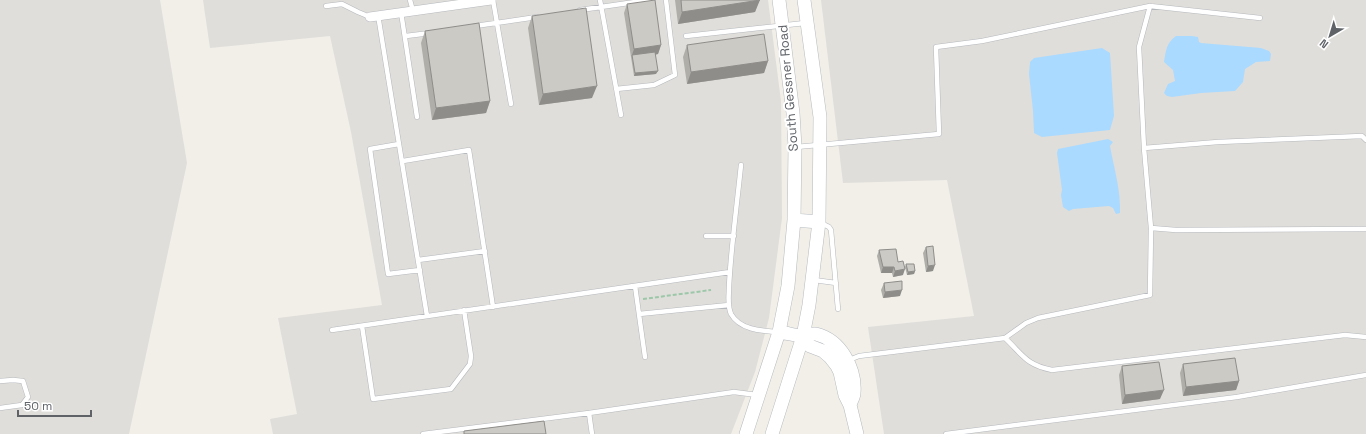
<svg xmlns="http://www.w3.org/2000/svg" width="1366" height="434" font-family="'Space Grotesk',sans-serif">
  <rect width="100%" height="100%" fill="#f1efe8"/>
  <path fill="#e0deda" d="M0 0H160L187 163 129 434H0Z
    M203 0H768L781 101 782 218 769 318 755 372 731 434H273L270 419 297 414 278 318 382 305 351 132 330 36 210 48Z
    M821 0H1366V434H884L868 327 974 316 947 180 843 183Z"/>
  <path fill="#aadaff" d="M1176 36H1192L1198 37 1199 42 1201 43 1261 48 1269 51 1271 54 1270 61 1256 62 1245 69 1243 82 1235 91 1201 93 1172 97 1167 96 1164 93 1168 84 1175 81 1173 70 1164 62C1166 51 1166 43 1176 36Z
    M1102 48 1110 53 1114 116 1110 130 1042 137 1034 133 1033 111 1029 74 1030 62 1034 58Z
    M1108 139 1113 142 1110 146C1114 168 1121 191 1120 213L1116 214 1113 208 1109 206 1073 209 1069 211 1063 207 1061 195 1062 190 1057 153 1058 149Z"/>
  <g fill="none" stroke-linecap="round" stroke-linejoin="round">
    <defs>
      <path id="lane" d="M410 0 413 11
        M493 0 511 104
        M600 0 621 115
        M326 6 342 4 358 12 370 17
        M1150 6 1139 47 1144 148 1151 228 1176 230 1366 229
        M580 10 649 0
        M401 12 417 117
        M378 15 427 316
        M475 26 537 17
        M406 36 430 33
        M686 36 805 23
        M616 89 654 85 675 75 666 0
        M399 144 370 149 388 274 420 270
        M796 147 939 134 936 47 982 41 1150 6 1260 18
        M1144 148 1218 142 1362 136 1366 140
        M403 161 469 150 493 307
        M741 165C737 205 731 246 729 287 729 295 727 305 731 314 740 330 762 331 777 332
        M821 223 829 227 831 230 838 309
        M706 236H734
        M418 260 485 251
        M814 280 836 283
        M635 286 645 357
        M639 314 729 305
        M362 326 373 399 451 389 470 364 471 356 464 310
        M332 330 730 272
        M1005 338C1023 355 1026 365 1052 370L1345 335 1366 337
        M849 360 859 356 1005 338 1026 323 1038 318 1150 295 1151 228
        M0 381 13 380 23 381 28 397 22 405 0 408
        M423 434 589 413
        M592 434 589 413 734 392 757 395
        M946 434 1237 397 1366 375"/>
      <path id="street" d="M370 17 491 0"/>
      <path id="secondary" d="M794 220 819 222
        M779 332C786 333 794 335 801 336 806 337 811 333 816 334 841 340 856 369 854 393 854 397 851 401 850 405
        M803 336 810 346 823 351 830 357 837 366 840 372 845 395 850 405 857 434
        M746 434 779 332 788 286 794 220 795 147 793 113 779 0
        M772 434 803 336 809 305 819 222 820 117 804 0"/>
    </defs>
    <use href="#lane" stroke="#b5b8bc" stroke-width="5.5"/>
    <use href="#street" stroke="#b5b8bc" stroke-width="10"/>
    <use href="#secondary" stroke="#b6babf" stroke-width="14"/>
    <path stroke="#9cc7a9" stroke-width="2" stroke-dasharray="4 2" stroke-linecap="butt" d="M643 299 711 290"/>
    <use href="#lane" stroke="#fff" stroke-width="4.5"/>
    <use href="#street" stroke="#fff" stroke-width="9"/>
    <use href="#secondary" stroke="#fff" stroke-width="13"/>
  </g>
  <path fill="#afaea9" d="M675 0H759L755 12 678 24Z
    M627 4 661 45 658 54 655 55 656 74 634 76 624 13Z
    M532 16 592 98 539 105 528 28Z
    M425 31 490 101 486 113 432 120 421 43Z
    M687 45 768 61 764 73 687 84 683 57Z
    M926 247 933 271 926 272 923 253Z
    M879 250 898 262 903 275 893 277 892 273H881L877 256Z
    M906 264 915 271 914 274 907 275 905 267Z
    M884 283 900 296 883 298 881 290Z
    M1183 364 1239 381 1236 390 1183 396 1180 373Z
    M1122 366 1160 399 1122 404 1119 375Z"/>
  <path fill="#8f8d8a" d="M760 0 755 12 678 24 682 12Z
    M661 45 658 54 633 58 632 55 634 49Z
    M768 61 764 73 687 84 691 72Z
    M658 71 656 74 634 76 635 73Z
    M597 86 592 98 539 105 543 94Z
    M490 101 486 113 432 120 436 108Z
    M935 265 933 271 926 272 928 266Z
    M883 267H894L892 273H881Z
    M905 269 903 275 893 277 895 271Z
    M915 271 914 274 907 275 908 272Z
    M902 290 900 296 883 298 885 292Z
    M1239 381 1236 390 1183 396 1186 387Z
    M1164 390 1160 399 1122 404 1125 395Z"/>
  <path fill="#cccac5" stroke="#8f8d8a" d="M655 0 661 45 634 49 627 4Z
    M681 0H760L682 12Z
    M586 8 597 86 543 94 532 16Z
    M479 23 490 101 436 108 425 31Z
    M764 34 768 61 691 72 687 45Z
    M655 52 658 71 635 73 632 55Z
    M933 246 935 265 928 266 926 247Z
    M896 249 898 262 903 261 905 269 895 271 894 267H883L879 250Z
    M906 264H914L915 271 908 272Z
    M902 281V290L885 292 884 283Z
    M1235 358 1239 381 1186 387 1183 364Z
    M1159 362 1164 390 1125 395 1122 366Z
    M544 421 546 434H464V431Z"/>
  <g text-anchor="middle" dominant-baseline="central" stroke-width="4" stroke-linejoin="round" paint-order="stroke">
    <g font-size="13" fill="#5f6368" stroke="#fff">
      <text transform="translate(788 88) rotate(-95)">South Gessner Road</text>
    </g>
  </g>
  <g transform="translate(1330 36) rotate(218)" stroke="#ffffff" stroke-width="3" paint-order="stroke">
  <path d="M0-3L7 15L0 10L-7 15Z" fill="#5f6368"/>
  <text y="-6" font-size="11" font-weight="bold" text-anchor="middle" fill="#5f6368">N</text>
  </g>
  <path d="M18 410v6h73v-6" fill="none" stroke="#5f6368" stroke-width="2"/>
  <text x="24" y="410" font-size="12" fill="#5f6368" stroke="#ffffff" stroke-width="3" paint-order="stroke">50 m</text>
</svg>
